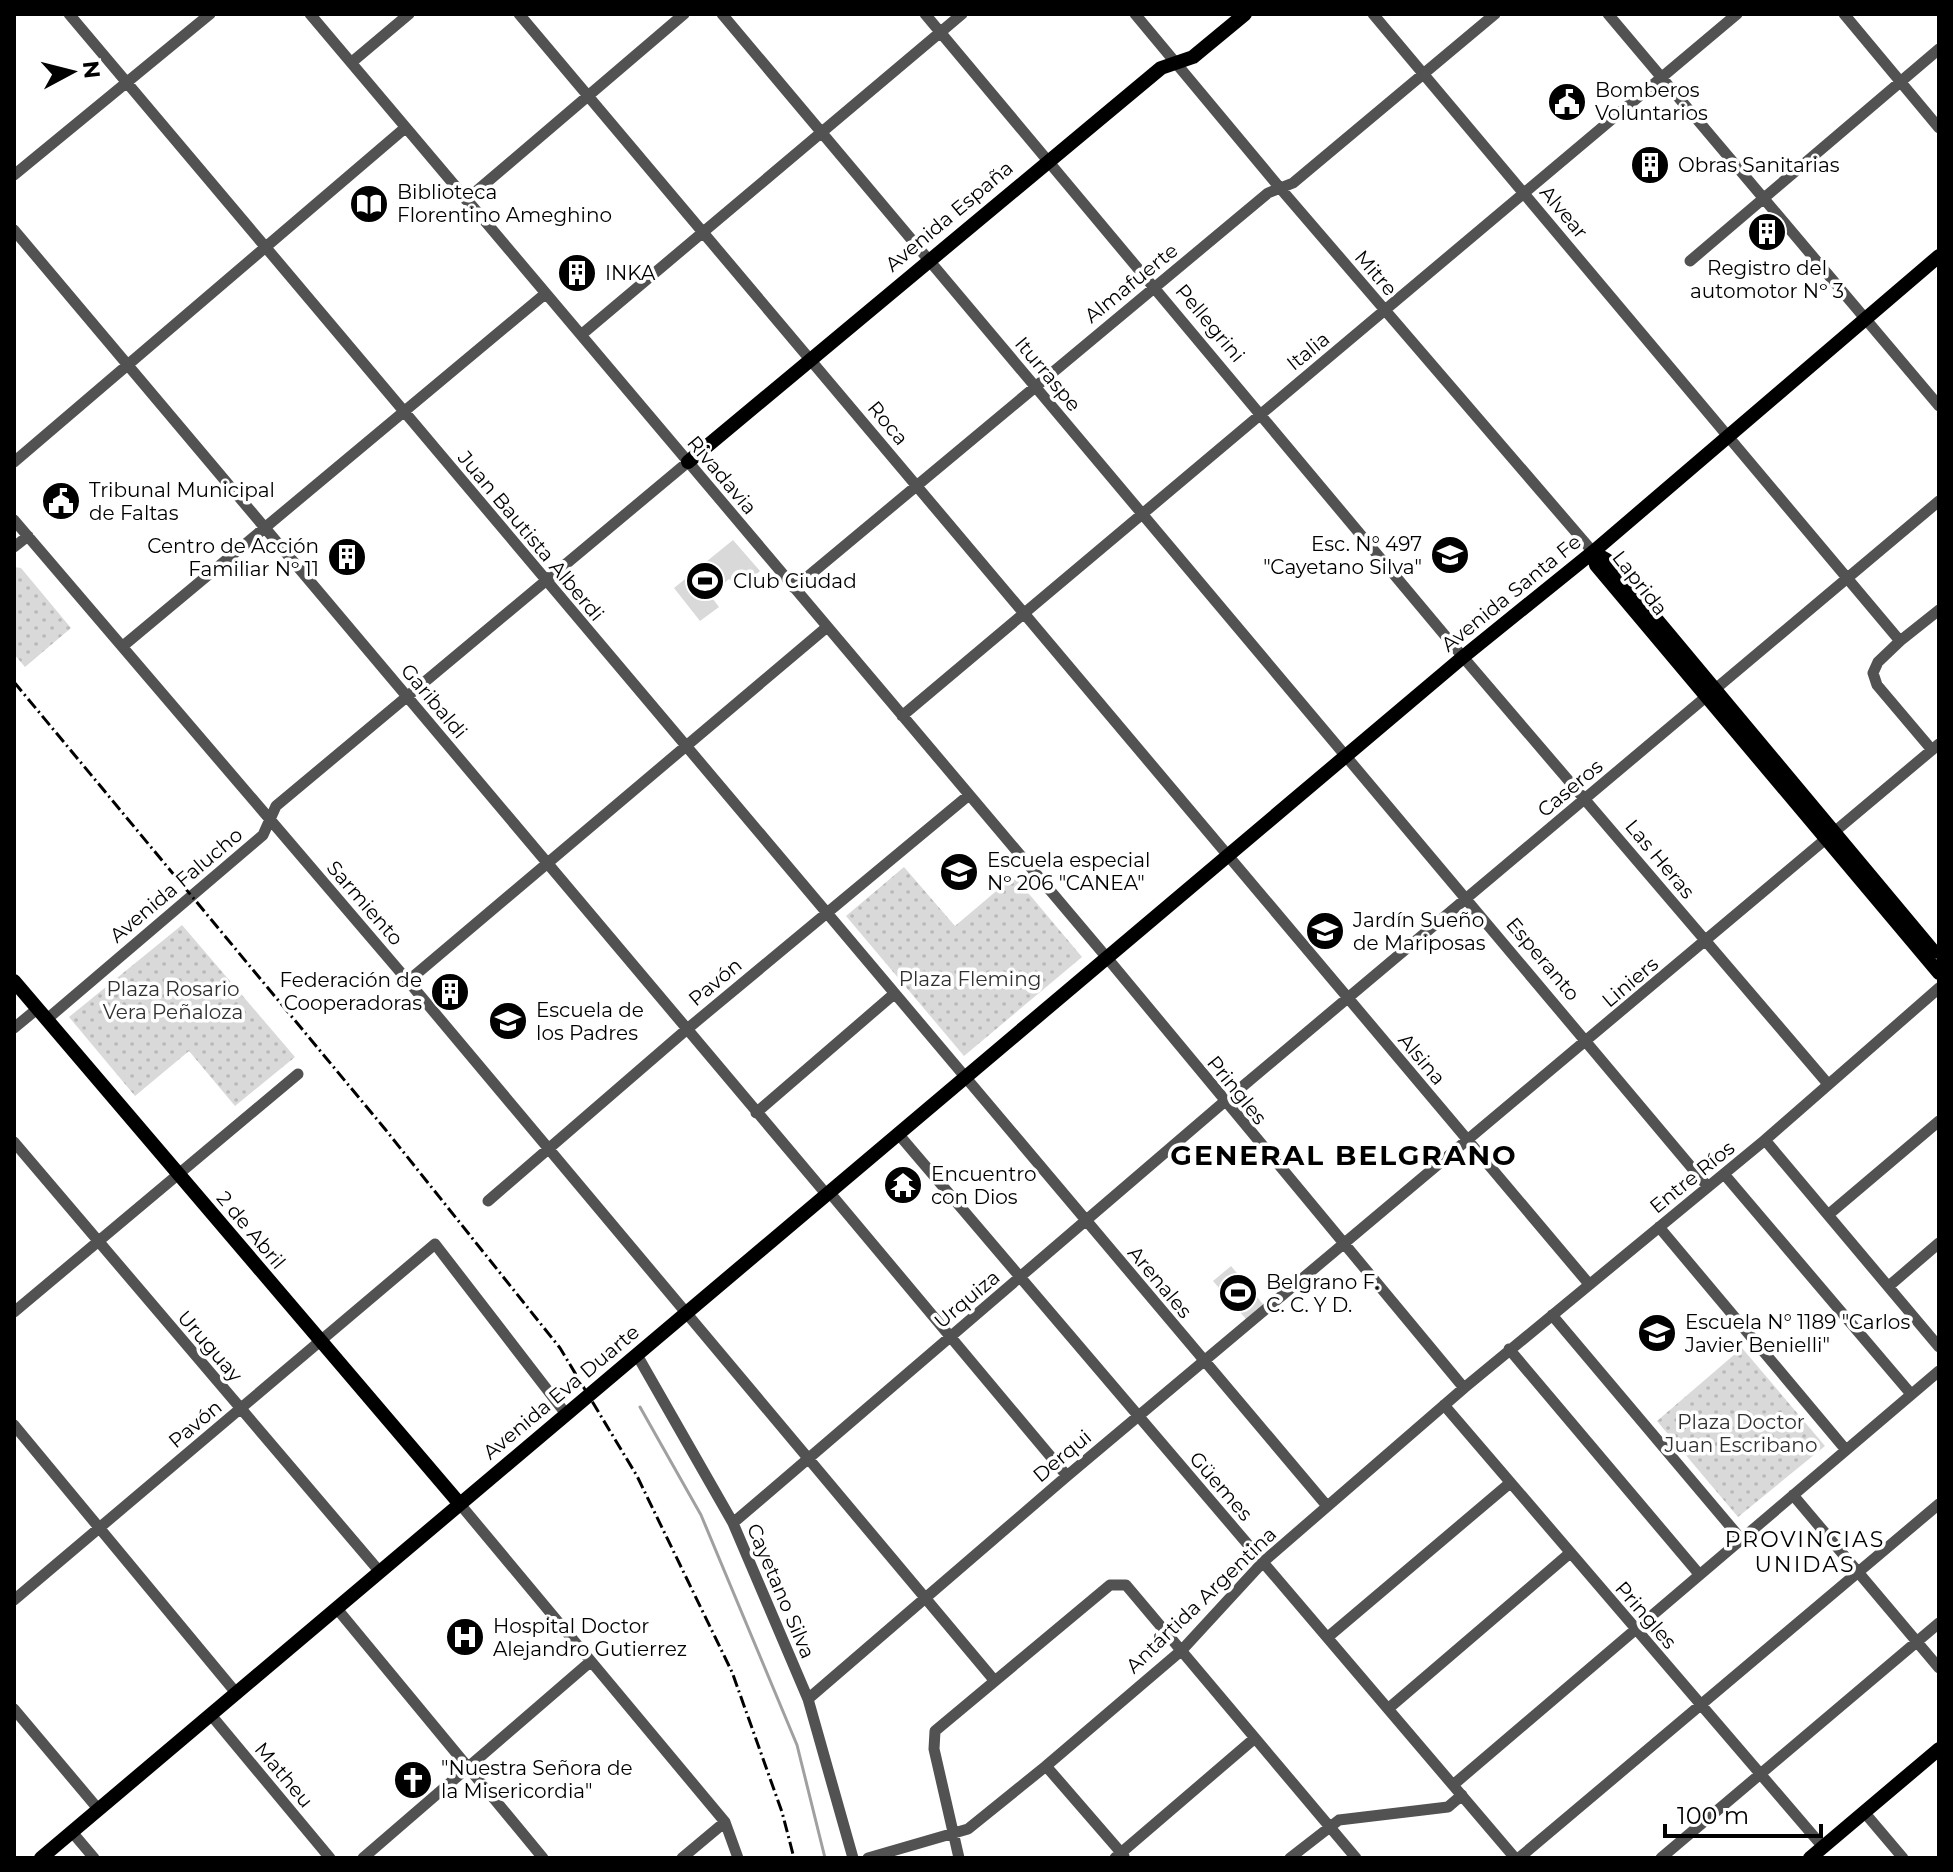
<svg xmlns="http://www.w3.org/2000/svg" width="1953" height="1872" font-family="Montserrat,sans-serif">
  <defs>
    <pattern id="park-dots" width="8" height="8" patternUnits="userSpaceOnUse" patternTransform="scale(2)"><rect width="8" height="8" fill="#d9d9d9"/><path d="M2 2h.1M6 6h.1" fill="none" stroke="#b8b8b8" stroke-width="1.8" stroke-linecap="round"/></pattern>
  </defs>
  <rect width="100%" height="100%" fill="#fff"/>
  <path fill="#d9d9d9" d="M733 540 760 571 752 578 747 571 733 583 729 579 710 595 719 607 700 621 674 588Z
    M1231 1266 1263 1304 1246 1319 1213 1281Z"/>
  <path fill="url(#park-dots)" d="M14 567 21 568 71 628 25 667 14 654Z
    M904 867 955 926 1014 876 1082 957 964 1056 846 916Z
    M182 925 295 1057 235 1106 189 1051 135 1096 69 1017Z
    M1742 1348 1825 1446 1738 1517 1657 1421Z"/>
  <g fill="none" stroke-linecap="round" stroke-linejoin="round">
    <path stroke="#a0a0a0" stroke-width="3" d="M640 1407 701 1515 797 1745 825 1858"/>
    <path stroke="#525252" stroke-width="11" d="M69 14 1327 1506
      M310 14 1108 959 1464 1388
      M519 14 1589 1284
      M722 14 1708 1187
      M925 14 1463 657 1828 1084
      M1135 14 1280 188 1593 552
      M1373 14 1900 641 1878 662 1873 673 1877 685 1932 750
      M1608 14 1939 406
      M1844 14 1939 128
      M352 62 409 14
      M14 175 210 14
      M466 200 684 14
      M14 230 827 1195
      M1690 261 1939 49
      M581 335 962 14
      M14 462 405 128
      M14 520 408 981 994 1680
      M14 547 28 536
      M794 588 1268 193 1293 183 1495 14
      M1900 641 1939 610
      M123 646 545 294
      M902 716 1737 14
      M408 981 827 627
      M46 1020 263 835 276 806 688 462
      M14 1028 37 1009
      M756 1113 894 994
      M900 1136 1515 1858
      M1765 1140 1939 1347
      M14 1142 380 1572
      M1724 1174 1911 1394
      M830 1193 1067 1476
      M488 1201 686 1030 969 795
      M1828 1215 1939 1121
      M1659 1227 1846 1450
      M1889 1286 1939 1243
      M14 1312 298 1074
      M1552 1315 1741 1539
      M1509 1349 1699 1574
      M637 1355 733 1523 808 1699 853 1858
      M1444 1405 1823 1847
      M14 1425 237 1694
      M1793 1495 1939 1668
      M459 1503 725 1822 738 1858
      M733 1523 1224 1102 1939 501
      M14 1600 435 1244 566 1414
      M338 1610 543 1858
      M1328 1637 1510 1483
      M808 1699 1067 1476 1939 744
      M1389 1708 1570 1553
      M14 1709 99 1810
      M211 1715 330 1858
      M1046 1766 1124 1856
      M1453 1785 1939 1371
      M1864 1812 1903 1858
      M72 1832 94 1858
      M363 1858 590 1662
      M682 1858 725 1822
      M868 1858 968 1829 1046 1766 1182 1650 1263 1562 1464 1388 1765 1140 1939 988
      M959 1858 934 1749 935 1731 1110 1585H1126L1356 1858
      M1115 1858 1255 1738
      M1290 1858 1339 1820 1448 1807 1462 1795
      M1519 1858 1939 1504
      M1661 1858 1939 1623"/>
    <path stroke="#000" stroke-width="14" d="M688 462 1161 68 1193 57 1245 14
      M1593 552 1596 565 1939 973
      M1593 552 1607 560 1934 952
      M14 981 459 1503
      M41 1858 1463 657 1593 552 1939 256
      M1810 1858 1939 1749"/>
    <path stroke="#000" stroke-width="3" stroke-dasharray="12 4 2 4" stroke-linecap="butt" d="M14 682 385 1129 560 1348 637 1476 732 1672 782 1812 794 1858"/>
  </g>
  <defs>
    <symbol id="civic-disc" viewBox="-11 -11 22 22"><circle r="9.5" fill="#000" stroke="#fff"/><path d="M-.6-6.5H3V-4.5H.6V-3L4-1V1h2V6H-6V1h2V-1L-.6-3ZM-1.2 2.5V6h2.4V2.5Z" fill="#fff"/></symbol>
    <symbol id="building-disc" viewBox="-11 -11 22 22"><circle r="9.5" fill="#000" stroke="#fff"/><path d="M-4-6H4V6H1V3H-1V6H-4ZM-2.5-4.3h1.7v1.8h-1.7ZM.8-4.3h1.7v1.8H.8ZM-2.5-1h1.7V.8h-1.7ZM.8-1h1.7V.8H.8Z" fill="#fff"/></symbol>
    <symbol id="library-disc" viewBox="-11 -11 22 22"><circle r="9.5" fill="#000" stroke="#fff"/><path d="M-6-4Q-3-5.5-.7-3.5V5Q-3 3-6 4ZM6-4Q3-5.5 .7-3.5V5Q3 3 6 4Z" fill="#fff"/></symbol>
    <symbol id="school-disc" viewBox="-11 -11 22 22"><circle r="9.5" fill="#000" stroke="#fff"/><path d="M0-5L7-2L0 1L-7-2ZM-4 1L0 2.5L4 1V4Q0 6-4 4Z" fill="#fff"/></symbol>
    <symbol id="stadium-disc" viewBox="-11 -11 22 22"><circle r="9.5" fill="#000" stroke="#fff"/><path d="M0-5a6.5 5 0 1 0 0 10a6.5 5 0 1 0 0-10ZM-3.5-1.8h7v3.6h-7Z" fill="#fff"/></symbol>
    <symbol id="temple-disc" viewBox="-11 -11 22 22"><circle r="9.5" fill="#000" stroke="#fff"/><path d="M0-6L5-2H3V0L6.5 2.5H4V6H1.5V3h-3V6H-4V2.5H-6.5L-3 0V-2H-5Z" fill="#fff"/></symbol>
    <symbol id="hospital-disc" viewBox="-11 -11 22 22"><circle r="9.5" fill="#000" stroke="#fff"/><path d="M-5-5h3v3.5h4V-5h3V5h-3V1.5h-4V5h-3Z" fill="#fff"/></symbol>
    <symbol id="church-disc" viewBox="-11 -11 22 22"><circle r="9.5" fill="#000" stroke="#fff"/><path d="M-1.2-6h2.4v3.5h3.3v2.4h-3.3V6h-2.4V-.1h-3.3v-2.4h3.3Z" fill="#fff"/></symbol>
  </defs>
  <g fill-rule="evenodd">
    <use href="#civic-disc" x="1545" y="80" width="44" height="44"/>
    <use href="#building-disc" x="1628" y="143" width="44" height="44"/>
    <use href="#library-disc" x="347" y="182" width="44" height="44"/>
    <use href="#building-disc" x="1745" y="210" width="44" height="44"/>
    <use href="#building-disc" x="555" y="251" width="44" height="44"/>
    <use href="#civic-disc" x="39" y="479" width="44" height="44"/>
    <use href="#school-disc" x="1428" y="533" width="44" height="44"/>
    <use href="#building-disc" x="325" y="535" width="44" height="44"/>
    <use href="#stadium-disc" x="683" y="559" width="44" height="44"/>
    <use href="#school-disc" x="937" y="850" width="44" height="44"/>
    <use href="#school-disc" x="1303" y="909" width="44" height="44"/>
    <use href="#building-disc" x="428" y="970" width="44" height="44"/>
    <use href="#school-disc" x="486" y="999" width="44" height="44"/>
    <use href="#temple-disc" x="881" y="1163" width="44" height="44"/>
    <use href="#stadium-disc" x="1216" y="1271" width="44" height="44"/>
    <use href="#school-disc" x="1635" y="1311" width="44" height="44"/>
    <use href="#hospital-disc" x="443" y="1615" width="44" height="44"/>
    <use href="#church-disc" x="391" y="1758" width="44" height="44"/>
  </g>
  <g text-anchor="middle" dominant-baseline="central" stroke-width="7" stroke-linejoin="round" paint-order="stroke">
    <g font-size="20" fill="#000" stroke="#fff" text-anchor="start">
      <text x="1595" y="90">Bomberos<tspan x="1595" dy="23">Voluntarios</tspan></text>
      <text x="1678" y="165">Obras Sanitarias</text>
      <text x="397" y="192">Biblioteca<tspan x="397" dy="23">Florentino Ameghino</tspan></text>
      <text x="1767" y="268" text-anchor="middle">Registro del<tspan x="1767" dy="23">automotor Nº 3</tspan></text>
      <text x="605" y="273">INKA</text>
      <text x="89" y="490">Tribunal Municipal<tspan x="89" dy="23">de Faltas</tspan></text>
      <text x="1422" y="544" text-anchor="end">Esc. N° 497<tspan x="1422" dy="23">"Cayetano Silva"</tspan></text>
      <text x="319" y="546" text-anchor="end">Centro de Acción<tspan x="319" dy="23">Familiar Nº 11</tspan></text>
      <text x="733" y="581">Club Ciudad</text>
      <text x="987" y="860">Escuela especial<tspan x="987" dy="23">Nº 206 "CANEA"</tspan></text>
      <text x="1353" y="920">Jardín Sueño<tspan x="1353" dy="23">de Mariposas</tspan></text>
      <text x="422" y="980" text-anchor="end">Federación de<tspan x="422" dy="23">Cooperadoras</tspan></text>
      <text x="536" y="1010">Escuela de<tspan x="536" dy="23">los Padres</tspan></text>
      <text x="931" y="1174">Encuentro<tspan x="931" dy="23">con Dios</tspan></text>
      <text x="1266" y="1282">Belgrano F.<tspan x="1266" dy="23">C. C. Y D.</tspan></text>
      <text x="1685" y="1322">Escuela N° 1189 "Carlos<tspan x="1685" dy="23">Javier Benielli"</tspan></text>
      <text x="493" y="1626">Hospital Doctor<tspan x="493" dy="23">Alejandro Gutierrez</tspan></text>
      <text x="441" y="1768">"Nuestra Señora de<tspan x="441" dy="23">la Misericordia"</tspan></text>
    </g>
    <g font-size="20" fill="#000" stroke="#fff">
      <text transform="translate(1564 212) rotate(50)">Alvear</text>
      <text transform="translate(949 216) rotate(-40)">Avenida España</text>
      <text transform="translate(1376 273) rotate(49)">Mitre</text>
      <text transform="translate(1131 283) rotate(-39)">Almafuerte</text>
      <text transform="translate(1210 323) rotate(50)">Pellegrini</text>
      <text transform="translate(1308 351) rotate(-39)">Italia</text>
      <text transform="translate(1048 374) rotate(50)">Iturraspe</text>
      <text transform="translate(888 423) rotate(50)">Roca</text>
      <text transform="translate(722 475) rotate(50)">Rivadavia</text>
      <text transform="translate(531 536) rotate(50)">Juan Bautista Alberdi</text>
      <text transform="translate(1640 583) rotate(52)">Laprida</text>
      <text transform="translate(1511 593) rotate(-39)">Avenida Santa Fe</text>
      <text transform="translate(434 701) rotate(50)">Garibaldi</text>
      <text transform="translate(1570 788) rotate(-40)">Caseros</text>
      <text transform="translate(1660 859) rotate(50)">Las Heras</text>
      <text transform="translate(176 885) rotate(-40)">Avenida Falucho</text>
      <text transform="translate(365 903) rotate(49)">Sarmiento</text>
      <text transform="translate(1543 959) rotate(50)">Esperanto</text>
      <text transform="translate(715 982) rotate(-40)">Pavón</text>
      <text transform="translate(1630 982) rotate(-40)">Liniers</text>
      <text transform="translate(1422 1059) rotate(50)">Alsina</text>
      <text transform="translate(1237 1090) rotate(51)">Pringles</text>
      <text transform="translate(1692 1177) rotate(-39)">Entre Ríos</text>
      <text transform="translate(251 1230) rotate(50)">2 de Abril</text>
      <text transform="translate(1160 1282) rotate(50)">Arenales</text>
      <text transform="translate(967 1299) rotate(-40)">Urquiza</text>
      <text transform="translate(210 1346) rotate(49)">Uruguay</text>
      <text transform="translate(561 1392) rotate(-40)">Avenida Eva Duarte</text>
      <text transform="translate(195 1424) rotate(-40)">Pavón</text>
      <text transform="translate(1062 1456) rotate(-40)">Derqui</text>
      <text transform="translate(1221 1486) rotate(49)">Güemes</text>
      <text transform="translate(781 1591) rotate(67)">Cayetano Silva</text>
      <text transform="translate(1201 1600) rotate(-44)">Antártida Argentina</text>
      <text transform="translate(1646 1615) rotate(49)">Pringles</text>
      <text transform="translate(284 1775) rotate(50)">Matheu</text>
    </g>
    <g font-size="20" fill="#303030" stroke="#fff">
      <text x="970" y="979">Plaza Fleming</text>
      <text x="173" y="989">Plaza Rosario<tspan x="173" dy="23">Vera Peñaloza</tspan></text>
      <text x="1741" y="1422">Plaza Doctor<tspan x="1741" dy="23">Juan Escribano</tspan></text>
    </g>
    <g font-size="22" letter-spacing="2" fill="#000" stroke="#fff">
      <text x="1805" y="1539">PROVINCIAS<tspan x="1805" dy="25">UNIDAS</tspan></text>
    </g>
    <g font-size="28" font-weight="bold" letter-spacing="2" fill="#000" stroke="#fff">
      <text x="1344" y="1155">GENERAL BELGRANO</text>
    </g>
  </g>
  <rect width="1953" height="1872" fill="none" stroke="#000000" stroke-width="32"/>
  <g transform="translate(72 72) rotate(83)" stroke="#ffffff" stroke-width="6" paint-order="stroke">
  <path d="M0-6L14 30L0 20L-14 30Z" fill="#000000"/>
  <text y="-12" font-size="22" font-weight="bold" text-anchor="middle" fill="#000000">N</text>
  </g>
  <path d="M1665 1824v12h156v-12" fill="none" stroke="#000000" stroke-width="4"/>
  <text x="1677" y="1824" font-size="24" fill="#000000" stroke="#ffffff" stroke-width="6" paint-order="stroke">100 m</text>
</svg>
